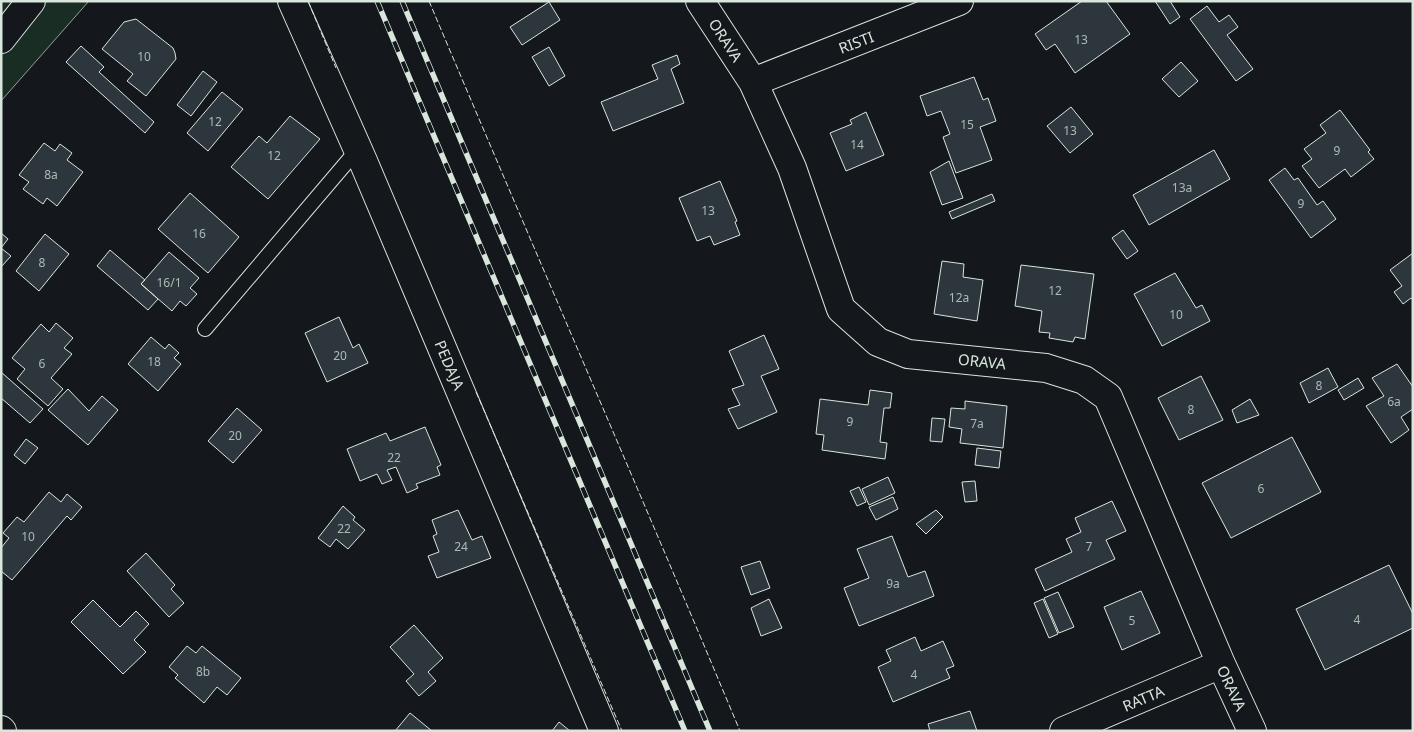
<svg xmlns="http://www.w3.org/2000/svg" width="1414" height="732" font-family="'Noto Sans',sans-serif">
  <rect width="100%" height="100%" fill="#14181c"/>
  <path fill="#1a2d24" stroke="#939e99" d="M1 1H89L1 101Z"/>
  <path fill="#2c363c" stroke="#d8e6dc" d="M1082 1H1106L1130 34 1075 73 1055 44 1046 50 1035 34Z
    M1155 1H1170L1180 17 1170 24Z
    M549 2 560 20 522 45 510 27Z
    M1207 6 1219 22 1229 15 1238 27 1227 35 1253 69 1236 81 1190 19Z
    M136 19 173 48 175 53 176 59 146 96 127 81 133 74 102 49 124 22Z
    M81 46 104 67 99 72 154 122 145 133 66 62Z
    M549 47 565 76 549 86 532 57Z
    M677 55 680 64 671 69 684 103 613 131 601 102 658 79 652 65Z
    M1181 62 1198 81 1179 97 1162 79Z
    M203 71 217 82 191 116 177 105Z
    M974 77 983 100 988 98 996 121 980 127 992 160 956 173 943 137 950 134 941 111 927 116 920 96Z
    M222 92 243 109 208 151 187 133Z
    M1071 107 1093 134 1070 153 1047 126Z
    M1340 110 1370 150 1368 152 1374 159 1351 177 1345 169 1319 188 1302 166 1312 159 1304 149 1326 133 1320 125Z
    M866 112 884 155 846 171 830 133 852 124 850 120Z
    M290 116 320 139 268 199 231 167 259 136 267 143Z
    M44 143 55 151 60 144 72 153 67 160 83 172 57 206 47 198 43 204 23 189 29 182 19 175Z
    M1214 150 1230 179 1149 225 1133 195Z
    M949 161 963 198 942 205 930 172Z
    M1285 168 1294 180 1298 178 1317 205 1323 201 1336 219 1311 238 1269 180Z
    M720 181 737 221 735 222 740 235 714 245 710 236 697 241 679 198Z
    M190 193 239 237 208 273 158 229Z
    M992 194 995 201 952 219 949 212Z
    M1123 230 1138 251 1127 259 1112 238Z
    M1 233 8 239 1 248 11 256 1 267Z
    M45 234 69 254 39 291 16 271Z
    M110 250 145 280 141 284 158 299 148 310 97 266Z
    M169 252 199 278 190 288 197 294 186 306 180 301 172 311 141 284Z
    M1413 253V300L1411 298 1403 304 1394 292 1402 286 1390 270Z
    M942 261 964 264 963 277 983 280 977 321 934 314Z
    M1021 265 1094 274 1085 339 1075 337 1073 342 1049 338 1050 333 1039 332 1042 311 1015 306Z
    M1175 273 1196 308 1202 305 1210 321 1162 346 1134 294Z
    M339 317 353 348 359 344 368 363 327 382 305 333Z
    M56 323 73 338 64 348 72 354 51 378 63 389 48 406 17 379 25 369 12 358 41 324 49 332Z
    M764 335 779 369 761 376 777 412 738 429 728 409 740 405 732 389 744 385 729 351Z
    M151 337 165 349 169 344 179 353 174 358 181 364 158 391 128 364Z
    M1397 364 1413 387V409L1401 417 1409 430 1391 443 1366 406 1384 396 1372 378Z
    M1328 368 1338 387 1309 403 1300 383Z
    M1 372 43 409 30 423 1 398Z
    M1201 376 1223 420 1179 440 1158 398Z
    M1358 378 1364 388 1344 400 1338 390Z
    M68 389 89 411 102 396 118 410 88 445 48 410Z
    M870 390 892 393 890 408H884L880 442 887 443 885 459 822 450 824 435 816 434 820 399 868 405Z
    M1250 399 1259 415 1237 423 1232 410Z
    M965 401 1007 406 1003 448 960 443 962 429 949 427 951 408 965 409Z
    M237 408 262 430 233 463 208 441Z
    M932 418 945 419 942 442 930 441Z
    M425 427 441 465 437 467 440 475 416 484 418 488 407 493 396 467 387 470 392 480 382 484 377 474 360 481 347 449 386 433 390 441Z
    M1292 437 1321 492 1231 538 1202 483Z
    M26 439 38 448 25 464 14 455Z
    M977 448 1001 451 999 468 975 465Z
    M888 477 895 493 869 505 862 489Z
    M975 481 977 501 965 502 962 482Z
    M859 487 866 502 857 506 850 491Z
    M49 492 61 502 67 494 82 507 71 520 67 516 12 580 1 571V548L9 538 3 533 17 517 24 522Z
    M893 497 898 509 876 520 869 507Z
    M1112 501 1126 531 1106 540 1115 559 1045 591 1035 569 1072 552 1066 539 1081 532 1075 518Z
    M343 506 355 517 353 520 365 530 348 549 336 539 330 547 318 538Z
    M458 510 472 540 482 536 491 558 437 578 428 556 439 552 433 536 437 534 432 520Z
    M936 510 943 517 926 534 916 524Z
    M892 536 908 577 925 571 934 596 859 626 844 588 869 578 857 549Z
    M146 553 175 585 171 589 184 603 169 617 127 571Z
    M760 561 770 588 751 595 741 567Z
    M1389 565 1413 614V628L1325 670 1296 609Z
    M1141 591 1160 633 1122 650 1104 607Z
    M1058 592 1074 627 1059 633 1044 598Z
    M769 599 782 628 761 636 751 608Z
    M1043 599 1058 634 1049 638 1034 603Z
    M93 600 120 627 136 611 149 624 134 640 146 652 123 674 71 622Z
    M414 625 443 658 428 672 436 681 419 696 406 681 414 674 390 647Z
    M915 637 921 651 943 641 954 666 946 669 950 678 893 702 878 667 891 661 886 650Z
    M187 646 196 653 202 646 241 678 227 695 217 687 204 703 175 678 178 675 169 667Z
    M970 711 977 731H930L928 724Z
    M410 713 432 731H395Z
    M559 722 570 731H552Z"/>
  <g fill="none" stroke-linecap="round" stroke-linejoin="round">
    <defs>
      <path id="lane" d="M205 329 358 149"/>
      <path id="street" d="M292 1 363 161 604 731
        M700 1 753 82 792 168 841 309 878 342 908 354 1046 368 1084 380 1108 397 1221 664 1252 731
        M1 39 31 1
        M753 82 959 1
        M1 730 2 731
        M1064 731 1221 664"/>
    </defs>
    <use href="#lane" stroke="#d8e6dc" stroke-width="16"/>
    <use href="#street" stroke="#d8e6dc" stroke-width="30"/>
    <use href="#lane" stroke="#14181c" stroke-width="14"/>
    <use href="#street" stroke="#14181c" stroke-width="28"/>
    <defs>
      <path id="rail" d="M377 1 685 731
        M402 1 710 731"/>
    </defs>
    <use href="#rail" stroke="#d8e6dc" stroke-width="5.5"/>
    <use href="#rail" stroke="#14181c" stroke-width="4" stroke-dasharray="11" stroke-linecap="butt"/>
    <path stroke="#d8e6dc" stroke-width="1" stroke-dasharray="6 2.5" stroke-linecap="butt" d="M308 1 336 68
      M429 1C532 245 638 487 740 731
      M476 392 622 731"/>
  </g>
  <g text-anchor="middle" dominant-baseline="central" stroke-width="4" stroke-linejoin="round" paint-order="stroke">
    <g font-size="12" fill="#adbab4">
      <text x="1081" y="39">13</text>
      <text x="144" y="56">10</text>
      <text x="215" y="121">12</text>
      <text x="967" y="124">15</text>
      <text x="1070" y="130">13</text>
      <text x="857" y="144">14</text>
      <text x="1337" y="150">9</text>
      <text x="274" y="155">12</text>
      <text x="51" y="174">8a</text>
      <text x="1182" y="187">13a</text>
      <text x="1301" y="203">9</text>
      <text x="708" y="210">13</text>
      <text x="199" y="233">16</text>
      <text x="42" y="262">8</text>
      <text x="169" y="282">16/1</text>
      <text x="1055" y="290">12</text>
      <text x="959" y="297">12a</text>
      <text x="1176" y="314">10</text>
      <text x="340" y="355">20</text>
      <text x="154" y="361">18</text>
      <text x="42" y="363">6</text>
      <text x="1319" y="385">8</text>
      <text x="1394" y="401">6a</text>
      <text x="1191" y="409">8</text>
      <text x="850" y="421">9</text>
      <text x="977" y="423">7a</text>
      <text x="235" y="435">20</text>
      <text x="394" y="457">22</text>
      <text x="1261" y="488">6</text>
      <text x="344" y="528">22</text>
      <text x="28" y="536">10</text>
      <text x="461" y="546">24</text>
      <text x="1089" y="546">7</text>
      <text x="893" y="583">9a</text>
      <text x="1357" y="619">4</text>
      <text x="1132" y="620">5</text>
      <text x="203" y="671">8b</text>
      <text x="914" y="674">4</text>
    </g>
    <g font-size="15" fill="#d8e6dc" stroke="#14181c">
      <text transform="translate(726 40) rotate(57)">ORAVA</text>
      <text transform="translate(856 42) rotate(-21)">RISTI</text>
      <text transform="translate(982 361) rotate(6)">ORAVA</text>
      <text transform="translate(450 365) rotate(67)">PEDAJA</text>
      <text transform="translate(1232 688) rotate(65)">ORAVA</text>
      <text transform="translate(1143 698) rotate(-23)">RATTA</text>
    </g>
  </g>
  <rect width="1414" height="732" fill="none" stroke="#d8e6dc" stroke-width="5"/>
</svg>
